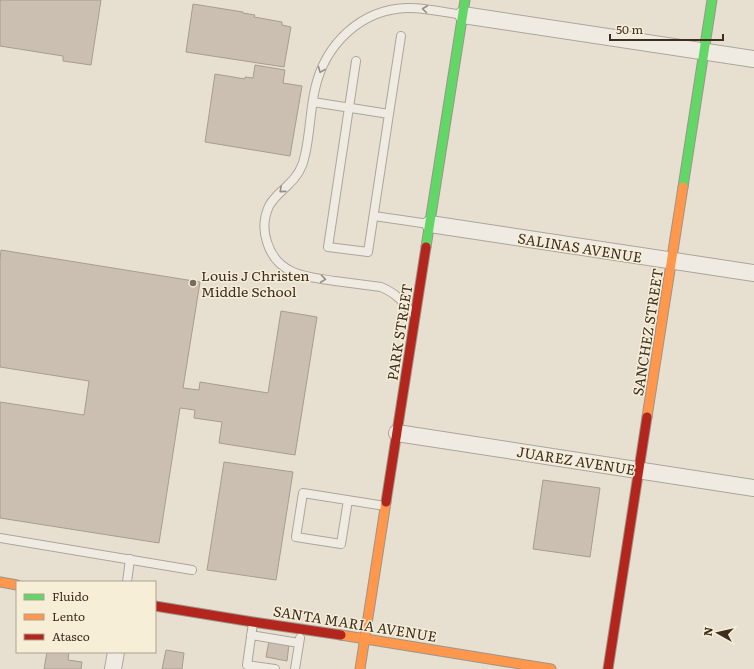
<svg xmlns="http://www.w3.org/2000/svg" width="754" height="669" font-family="Literata,serif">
  <rect width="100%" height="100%" fill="#e7e0d1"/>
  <path fill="#cbbfb2" stroke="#a89c90" d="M0 0H101L91 65 63 61V56L0 46Z
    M193 4 243 12V13L255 15 254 17 282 22V25L291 27 284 67 186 52Z
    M255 65 285 70 283 83 302 86 290 156 205 142 215 74 245 79V77L253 78Z
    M1 250 200 282 183 388 199 390 200 382 268 393 281 311 317 317 295 455 219 443 222 422 194 418 195 410 180 408 159 543 0 518V402L84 415 89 381 0 367V260Z
    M224 462 293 472 276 580 207 570Z
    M543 480 600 488 590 557 533 549Z
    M269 641 289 644 287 661 266 657Z
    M166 650 184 653 182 669H162Z
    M47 652H69L68 660 82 662 81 669H44Z"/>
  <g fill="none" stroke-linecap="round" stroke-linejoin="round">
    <defs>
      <path id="lane" d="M313 102 389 114 368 252 328 247 356 61
        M389 114 401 36
        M374 216 429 224
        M413 314C401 300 397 294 381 287 365 285 350 283 335 281 306 277 277 275 267 242 263 230 264 217 269 206 274 197 280 193 287 186 296 178 303 167 305 155 310 134 310 111 315 89 325 44 361 9 408 8 426 8 445 12 462 15
        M348 500 341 544 296 537 303 493 385 506
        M0 538 192 570
        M127 582 130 559
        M253 623 247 665 275 669
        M251 635 299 643
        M295 669 300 638"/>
      <path id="street" d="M463 15 754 59
        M430 224 754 273
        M397 433 754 488
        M113 669 116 652"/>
      <path id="fast" d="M683 187 712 0
        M426 247 465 0"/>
      <path id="slow" d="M647 417 683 187
        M0 582 17 585
        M341 635 551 669
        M360 669 386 502"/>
      <path id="jam" d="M386 502 426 247
        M155 606 253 622 341 635
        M608 669 647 417"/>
    </defs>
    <use href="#lane" stroke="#ada599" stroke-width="10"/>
    <use href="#street" stroke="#ada599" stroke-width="18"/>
    <use href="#fast" stroke="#9c958a" stroke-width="11"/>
    <use href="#slow" stroke="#9c958a" stroke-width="11"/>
    <use href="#jam" stroke="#9c958a" stroke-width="11"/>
    <use href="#lane" stroke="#efebe3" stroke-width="8"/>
    <use href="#street" stroke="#efebe3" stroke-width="16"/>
    <use href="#fast" stroke="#63d668" stroke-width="9"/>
    <use href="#slow" stroke="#ff974d" stroke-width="9"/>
    <use href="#jam" stroke="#b3261e" stroke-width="9"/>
  </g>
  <defs><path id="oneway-chevron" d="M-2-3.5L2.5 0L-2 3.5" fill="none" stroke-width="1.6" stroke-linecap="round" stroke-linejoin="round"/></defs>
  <g stroke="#968c82">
    <use href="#oneway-chevron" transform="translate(425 9) rotate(-173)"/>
    <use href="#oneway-chevron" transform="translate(321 70) rotate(112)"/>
    <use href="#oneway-chevron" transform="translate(282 190) rotate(139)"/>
    <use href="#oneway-chevron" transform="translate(323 279) rotate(8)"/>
  </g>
  <circle fill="#786c5e" stroke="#f7eed8" stroke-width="1.5" cx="193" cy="283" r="4"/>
  <g text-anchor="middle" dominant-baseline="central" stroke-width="3" stroke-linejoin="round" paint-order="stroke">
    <g font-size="14" fill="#3d2e20" stroke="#f7eed8">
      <text transform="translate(580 247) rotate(9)">SALINAS AVENUE</text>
      <text transform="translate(399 332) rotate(-81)">PARK STREET</text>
      <text transform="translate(647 332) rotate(-81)">SANCHEZ STREET</text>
      <text transform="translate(576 460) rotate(9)">JUAREZ AVENUE</text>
      <text transform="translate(355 623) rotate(9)">SANTA MARIA AVENUE</text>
    </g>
    <g font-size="14" fill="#3d2e20" stroke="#f7eed8" text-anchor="start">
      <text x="201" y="275">Louis J Christen<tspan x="201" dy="16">Middle School</tspan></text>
    </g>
  </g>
  <rect x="16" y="581" width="140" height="72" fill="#f7eed8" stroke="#ada18e"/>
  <rect x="24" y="594" width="20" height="6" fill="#63d668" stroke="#ada18e"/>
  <text x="52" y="601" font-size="12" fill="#3d2e20">Fluido</text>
  <rect x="24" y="614" width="20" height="6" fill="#ff974d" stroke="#ada18e"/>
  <text x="52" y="621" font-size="12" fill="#3d2e20">Lento</text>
  <rect x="24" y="634" width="20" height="6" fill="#b3261e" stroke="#ada18e"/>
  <text x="52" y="641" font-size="12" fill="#3d2e20">Atasco</text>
  <g transform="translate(718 633) rotate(278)" stroke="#f7eed8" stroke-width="3" paint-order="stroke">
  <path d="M0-3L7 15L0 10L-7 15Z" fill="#3d2e20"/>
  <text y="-6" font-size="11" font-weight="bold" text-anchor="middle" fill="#3d2e20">N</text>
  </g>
  <path d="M610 34v6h113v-6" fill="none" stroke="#3d2e20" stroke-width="2"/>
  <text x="616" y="34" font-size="12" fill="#3d2e20" stroke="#f7eed8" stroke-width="3" paint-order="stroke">50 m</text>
</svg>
